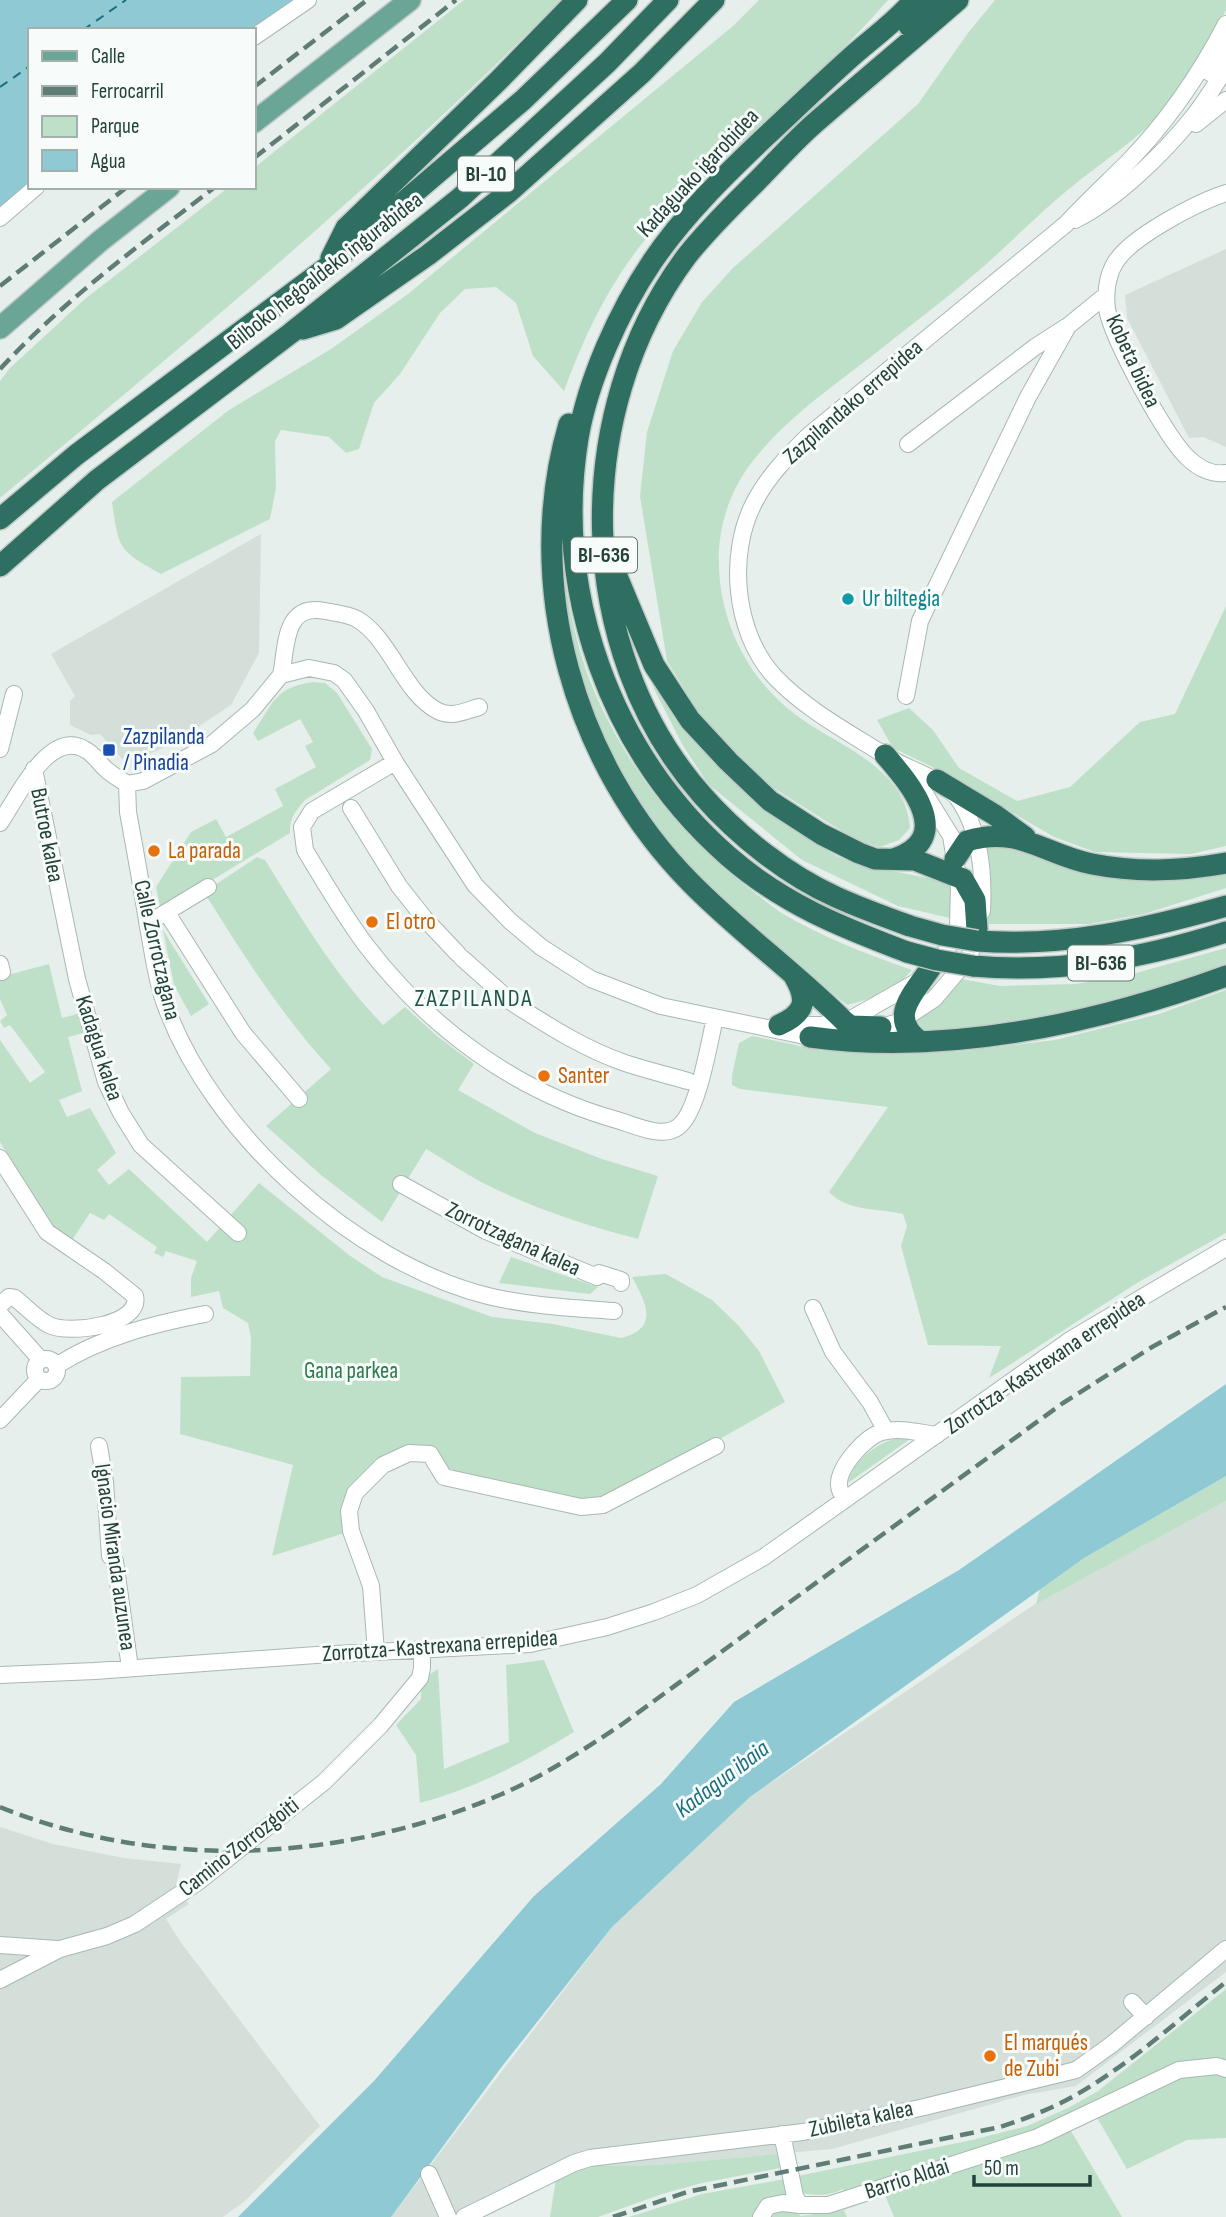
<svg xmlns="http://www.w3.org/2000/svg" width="1226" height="2217" font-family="'Sofia Sans Condensed',sans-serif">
  <rect width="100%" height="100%" fill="#e6efeb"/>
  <path fill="#d4dfda" d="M1226 249V447L1203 437 1189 438 1127 318 1125 295Z
    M261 534 259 653 231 705 174 743 127 764 100 734 91 735 70 725V701L75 696 51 654Z
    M1226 1501V1972L1076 2086 1024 2095 832 2149 656 2165 594 2166 450 2217H391L612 1927 750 1797 1035 1604Z
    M0 1827 53 1844 124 1858 181 1864 175 1889 189 1904 166 1919 182 1944 320 2126 245 2201 223 2217H0Z"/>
  <path fill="#bfe0c8" d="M464 0H561C385 178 193 338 0 498V381L10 368 85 299 229 187H254V168Z
    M759 0H888C815 85 723 150 650 234 611 279 584 336 564 391L533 356 516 303 496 287 465 289 440 313 400 374 374 403 359 449 346 453 329 437 281 430 275 441 276 488 270 519 161 574C119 550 119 551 112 502L229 410 331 349 408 294 733 26Z
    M995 0H1226V10C1206 44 1186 91 1157 118 1126 148 1089 171 1057 199 1027 225 1000 253 970 278 944 300 917 320 891 341 844 379 789 414 752 462 729 492 717 529 719 567 721 625 749 680 796 715 839 747 906 767 910 828L899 840 880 847 856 840 764 782 702 718 667 661 640 496 647 432 673 351 702 302 733 268 918 104 968 33Z
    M561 551C567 595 574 639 590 681 624 765 679 834 750 889 760 897 770 905 780 912 821 937 867 954 912 970 893 993 876 997 847 1005L759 936 693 876 639 800 607 746 578 673 564 607Z
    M1226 606V846L1191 854 1095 852 1054 837 945 773 893 748 877 720 909 708 933 730 959 768 1017 801 1070 787 1140 722 1175 714Z
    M313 682 325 683 337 693 372 749 370 760 305 800C296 810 289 819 290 833L161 911 156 887 191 832 216 819 226 837 283 806 275 789 316 767 305 746 313 742 300 719 258 741 253 733C274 702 274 688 313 682Z
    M651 683 698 745 761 807 838 857 877 868 928 878 949 885 952 893 950 918 898 906 802 860 708 784 682 744Z
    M1014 845 1226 870V888L1144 914 1090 924H987C993 898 992 873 987 846Z
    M257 857 265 860C302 919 334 974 383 1025L405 1007 437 1036 474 1064 458 1090 535 1133 602 1159 658 1176 638 1239C585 1225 532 1208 483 1183 464 1173 445 1160 426 1149L382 1222 321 1175 266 1126 331 1069C282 1016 245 957 207 897L209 889Z
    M163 930 209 1004 191 1016 174 985Z
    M1226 948V967L1063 1016 980 1032 921 1034 910 1021 932 1006 961 979 1000 986 1076 984 1136 973Z
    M49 964 62 1018 81 1013 87 1032 68 1037 82 1091 59 1100 67 1117 90 1108 116 1153 97 1170 109 1185 129 1169 207 1242 259 1183 349 1255 382 1277 492 1317 553 1324 621 1338C660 1328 646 1303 632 1277L666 1274 712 1300 738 1325 759 1351 785 1402 603 1505 444 1477 430 1454 409 1453 355 1493 351 1531 272 1556 293 1465 180 1434 181 1377 250 1376 251 1338 248 1323 223 1308 219 1291 191 1297V1278L197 1261 166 1251 163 1257 154 1253 157 1247 109 1214 104 1220 90 1213 72 1240 52 1226 0 1142V1040L30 1083 45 1072 10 1025 4 1028 0 1021 7 1015 0 999V977Z
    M1226 990V1233L1137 1283 989 1378 1001 1346 928 1345 901 1246 907 1226 903 1214C878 1208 848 1212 829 1192L888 1107 740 1089 732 1085V1076L739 1043 752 1036 824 1051 956 1052 1055 1040 1159 1014Z
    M511 1257 598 1287 590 1294 499 1283Z
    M894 1439H910L848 1483C853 1461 874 1445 894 1439Z
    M1226 1476V1501L1036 1604 1040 1589 1084 1558Z
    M544 1660 574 1732C525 1762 476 1788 420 1803L416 1755 396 1725 421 1699C421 1683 425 1677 438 1669L444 1769 509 1742 506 1665Z
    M1226 1989V2138L1187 2140 1127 2169 1096 2116 1071 2131 1122 2217H894L885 2195 844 2210 847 2217H771L775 2213 793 2209 801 2216 844 2210 843 2189C828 2196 818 2196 802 2193L798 2176 972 2140 1027 2126 1068 2108 1098 2091Z
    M777 2154 780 2168 702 2183 662 2194 598 2217H550L556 2179 594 2166 656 2165Z
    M785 2179 789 2197C773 2199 759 2201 753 2217H629L702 2194Z"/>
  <path fill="#8ec9d4" d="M0 0H296L253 30H30V185L0 210Z
    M1226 1384V1476L1084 1558 750 1797 612 1927 500 2069 391 2217H238L374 2081 534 1896 661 1784 734 1702 959 1570Z"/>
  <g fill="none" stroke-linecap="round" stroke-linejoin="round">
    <path stroke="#1c6f80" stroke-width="2" stroke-dasharray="9 7" stroke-linecap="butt" d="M83 30 126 0
      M0 87 30 66"/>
    <defs>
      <path id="minor" d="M254 37 308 0
        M1210 73 1226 49
        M1196 124 1226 100
        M1226 193C1198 202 1130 237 1115 263 1107 276 1105 295 1107 309 1112 338 1166 438 1188 458 1198 468 1212 475 1226 473
        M0 218 36 187
        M1075 220C1116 200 1164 153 1192 118 1205 102 1215 85 1226 68
        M908 444 1035 347 1066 327
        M281 675C287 647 283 603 325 611 335 613 348 614 357 619 391 639 403 693 438 711 452 718 465 711 479 707
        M906 696 920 621 1028 397 1068 326 1106 295
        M0 749 14 694
        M395 762 312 811 302 827 305 850C324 882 343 914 365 944 428 1027 516 1092 617 1120 634 1125 662 1139 678 1127 698 1113 709 1043 715 1018
        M34 769 77 979 106 1082 121 1113 141 1145 238 1233
        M127 784 143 781 212 744 253 709 281 675 309 668 334 673 344 680 366 711 395 762 475 885 510 921 541 947 591 979 661 1006 810 1037 820 1036
        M127 784 128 812C135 850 142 888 148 927 153 952 156 980 165 1004 211 1133 355 1263 488 1296 529 1306 573 1308 614 1311
        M351 808 399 886 425 919 458 954
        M0 823C16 800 48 729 84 749 95 754 99 764 108 771 114 776 121 780 127 784
        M982 911C984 875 981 835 961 803 945 778 910 771 886 756 848 732 805 709 774 676 734 632 727 553 755 501 768 476 788 456 808 436L1066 224C1086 202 1107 183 1128 162 1167 122 1200 74 1226 24
        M167 913 243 1033 299 1099
        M160 916 208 887
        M462 958 507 998
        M0 964 2 972
        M511 1002C547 1025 584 1049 625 1063 646 1070 667 1075 688 1081
        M787 1025H821L851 1019 918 981 947 950 958 926 959 884 951 836 915 778
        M870 1030 899 1022 934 999 969 958 976 933
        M0 1158 47 1232 104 1271 135 1296C142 1325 69 1335 49 1325 37 1319 25 1306 15 1298L9 1297 0 1305
        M401 1184 486 1231 597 1277 599 1273 621 1280V1283
        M813 1308 833 1352 870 1402 886 1431
        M0 1314 41 1360
        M35 1370a11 11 0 1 1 22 0a11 11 0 1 1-22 0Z
        M56 1366C101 1337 153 1324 205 1314
        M0 1420 39 1379
        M99 1446 105 1482 110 1556 115 1561 130 1668
        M845 1499C842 1495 839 1490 839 1485 838 1467 866 1436 882 1432 900 1427 920 1433 937 1435
        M376 1652 371 1586 351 1531 349 1511 355 1493 383 1465 409 1453 430 1454 444 1477 581 1507 603 1505 716 1446
        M0 1675 95 1671 316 1655 530 1644 607 1627 654 1612 697 1595 764 1557 1070 1340 1226 1248
        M0 1945 57 1949
        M0 1980 60 1949 107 1936 135 1924 198 1882 324 1782 381 1725 420 1678 422 1668V1651
        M1132 2002 1146 2017
        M782 2134 795 2196 800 2205H828L1038 2137 1179 2070 1217 2066 1226 2069
        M429 2174 448 2217
        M464 2217 574 2163 590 2158 803 2132 920 2108 1076 2070 1111 2045 1226 1949
        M761 2217 768 2206 783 2203 800 2205"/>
      <path id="major" d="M254 122 410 0
        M0 328 100 241 169 187"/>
      <path id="highway" d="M909 26 933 0
        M331 258 346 228 498 81 577 0
        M303 329 336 319 428 255 509 192 642 73 714 0
        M569 424C522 584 574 765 691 883 739 932 795 972 844 1021L851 1026 881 1027
        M0 519 76 455 326 268 523 100 627 0
        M611 562 654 665 690 720 728 761 770 801 821 834 859 853 875 859 915 860 963 879 975 900 977 929
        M0 566 97 480 291 333 460 198 607 63 668 0
        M885 755C911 785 956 838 894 859
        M937 780 995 815 1025 837
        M955 859 967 841C1019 825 1045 855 1092 864 1138 873 1180 871 1226 863
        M910 926C885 917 860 908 836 897 787 875 738 836 702 795 573 649 571 412 686 257 707 230 732 206 756 182 776 162 795 140 816 122 863 81 911 41 958 0
        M977 941C1066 947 1141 930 1226 906
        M907 952C841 927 783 904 728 856 610 752 553 593 578 438 588 380 619 311 652 262 683 216 724 176 764 138 793 111 821 84 850 58 872 38 896 22 914 0
        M973 966C1060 974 1143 958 1226 932
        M779 1025C806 1013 808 1000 794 976
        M810 1037C950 1056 1094 1024 1226 976
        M921 1042C886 1018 914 993 932 966"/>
    </defs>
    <use href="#minor" stroke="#a8b8b2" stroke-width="18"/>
    <use href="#major" stroke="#c2cac8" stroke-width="24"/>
    <use href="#highway" stroke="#c2cac8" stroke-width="24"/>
    <use href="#minor" stroke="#fff" stroke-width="16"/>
    <use href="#major" stroke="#6aa596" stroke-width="21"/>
    <use href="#highway" stroke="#2f6f62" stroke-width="21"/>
    <path stroke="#5f7d75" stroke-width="4.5" stroke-dasharray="14 7" stroke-linecap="butt" d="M254 87 367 0
      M254 158 456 0
      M0 286 127 187
      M0 369C64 300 141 244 215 187
      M0 1807C160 1872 345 1862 502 1794 544 1776 583 1750 621 1725L1063 1403 1152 1347 1226 1307
      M613 2217 687 2192 1000 2127C1025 2119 1051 2109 1074 2096 1129 2065 1177 2021 1226 1982"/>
    <defs>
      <path id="highway-bridge" d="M910 926 942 935 977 941
        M907 952 937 960 973 966"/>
    </defs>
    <use href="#highway-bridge" stroke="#c2cac8" stroke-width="24" stroke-linecap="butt"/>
    <use href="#highway-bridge" stroke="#2f6f62" stroke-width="21"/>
  </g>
  <circle fill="#0f9aa8" stroke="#f7fbf9" stroke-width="2.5" cx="848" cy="599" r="7"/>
  <rect fill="#1a4fb4" stroke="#f7fbf9" stroke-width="2.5" x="102" y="743" width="14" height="14" rx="3.5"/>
  <g fill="#e8710a" stroke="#f7fbf9" stroke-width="2.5">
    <circle cx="154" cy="851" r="7"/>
    <circle cx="372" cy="922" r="7"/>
    <circle cx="544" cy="1076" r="7"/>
    <circle cx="990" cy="2056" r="7"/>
  </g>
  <g text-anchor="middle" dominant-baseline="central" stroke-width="6" stroke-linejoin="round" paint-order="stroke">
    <g fill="#f7fbf9" stroke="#637a73" stroke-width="2">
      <rect x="458" y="156.5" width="56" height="35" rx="5"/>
      <rect x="571" y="537.5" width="66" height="35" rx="5"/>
      <rect x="1068" y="945.5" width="66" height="35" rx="5"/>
    </g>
    <g font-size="21" font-weight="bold" fill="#24423a">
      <text x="486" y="174">BI-10</text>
      <text x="604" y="555">BI-636</text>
      <text x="1101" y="963">BI-636</text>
    </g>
    <g font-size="23" fill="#24423a" stroke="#f7fbf9">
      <text transform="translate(698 173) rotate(-47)">Kadaguako igarobidea</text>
      <text transform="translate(325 271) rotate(-38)">Bilboko hegoaldeko ingurabidea</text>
      <text transform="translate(1133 361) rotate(65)">Kobeta bidea</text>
      <text transform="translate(853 402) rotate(-41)">Zazpilandako errepidea</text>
      <text transform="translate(47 835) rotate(79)">Butroe kalea</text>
      <text transform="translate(157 950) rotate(77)">Calle Zorrotzagana</text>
      <text transform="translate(99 1048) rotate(72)">Kadagua kalea</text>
      <text transform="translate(513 1239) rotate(25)">Zorrotzagana kalea</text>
      <text transform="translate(1045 1363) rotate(-34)">Zorrotza-Kastrexana errepidea</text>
      <text transform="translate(115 1557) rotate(82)">Ignacio Miranda auzunea</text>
      <text transform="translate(440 1646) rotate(-4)">Zorrotza-Kastrexana errepidea</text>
      <text transform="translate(239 1847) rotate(-38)">Camino Zorrozgoiti</text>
      <text transform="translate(861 2119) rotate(-12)">Zubileta kalea</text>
      <text transform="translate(907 2179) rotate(-18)">Barrio Aldai</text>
    </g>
    <g font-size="23" fill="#0d838f" stroke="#f7fbf9" text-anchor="start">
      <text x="862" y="599">Ur biltegia</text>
    </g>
    <g font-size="23" fill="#164399" stroke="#f7fbf9" text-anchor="start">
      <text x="123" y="737">Zazpilanda<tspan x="123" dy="26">/ Pinadia</tspan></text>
    </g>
    <g font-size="23" fill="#c56008" stroke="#f7fbf9" text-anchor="start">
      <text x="168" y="851">La parada</text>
      <text x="386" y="922">El otro</text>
      <text x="558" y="1076">Santer</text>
      <text x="1004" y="2043">El marqués<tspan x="1004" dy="26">de Zubi</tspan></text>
    </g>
    <g font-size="23" fill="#2d7a4b" stroke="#f7fbf9">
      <text x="351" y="1371">Gana parkea</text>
    </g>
    <g font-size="24" letter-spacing="2" fill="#1f5548" stroke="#f7fbf9">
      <text x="474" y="998">ZAZPILANDA</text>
    </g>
    <g font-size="24" font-style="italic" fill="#1c6f80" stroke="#f7fbf9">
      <text transform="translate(722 1779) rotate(-37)">Kadagua ibaia</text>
    </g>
  </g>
  <rect x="28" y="28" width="228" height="161" fill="#f7fbf9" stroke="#a3b1ad" stroke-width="2"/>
  <rect x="42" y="51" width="35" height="10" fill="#6aa596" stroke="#a3b1ad" stroke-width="2"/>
  <text x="91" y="63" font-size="21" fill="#24423a">Calle</text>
  <rect x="42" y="86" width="35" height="10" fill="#5f7d75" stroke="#a3b1ad" stroke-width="2"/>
  <text x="91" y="98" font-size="21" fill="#24423a">Ferrocarril</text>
  <rect x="42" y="116" width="35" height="21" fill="#bfe0c8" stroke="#a3b1ad" stroke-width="2"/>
  <text x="91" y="133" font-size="21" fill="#24423a">Parque</text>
  <rect x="42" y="150" width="35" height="21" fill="#8ec9d4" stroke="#a3b1ad" stroke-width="2"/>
  <text x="91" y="168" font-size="21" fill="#24423a">Agua</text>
  <path d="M974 2175v10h116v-10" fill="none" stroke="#24423a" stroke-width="3.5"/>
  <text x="984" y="2175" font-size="21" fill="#24423a" stroke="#f7fbf9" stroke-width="5" paint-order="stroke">50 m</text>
</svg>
